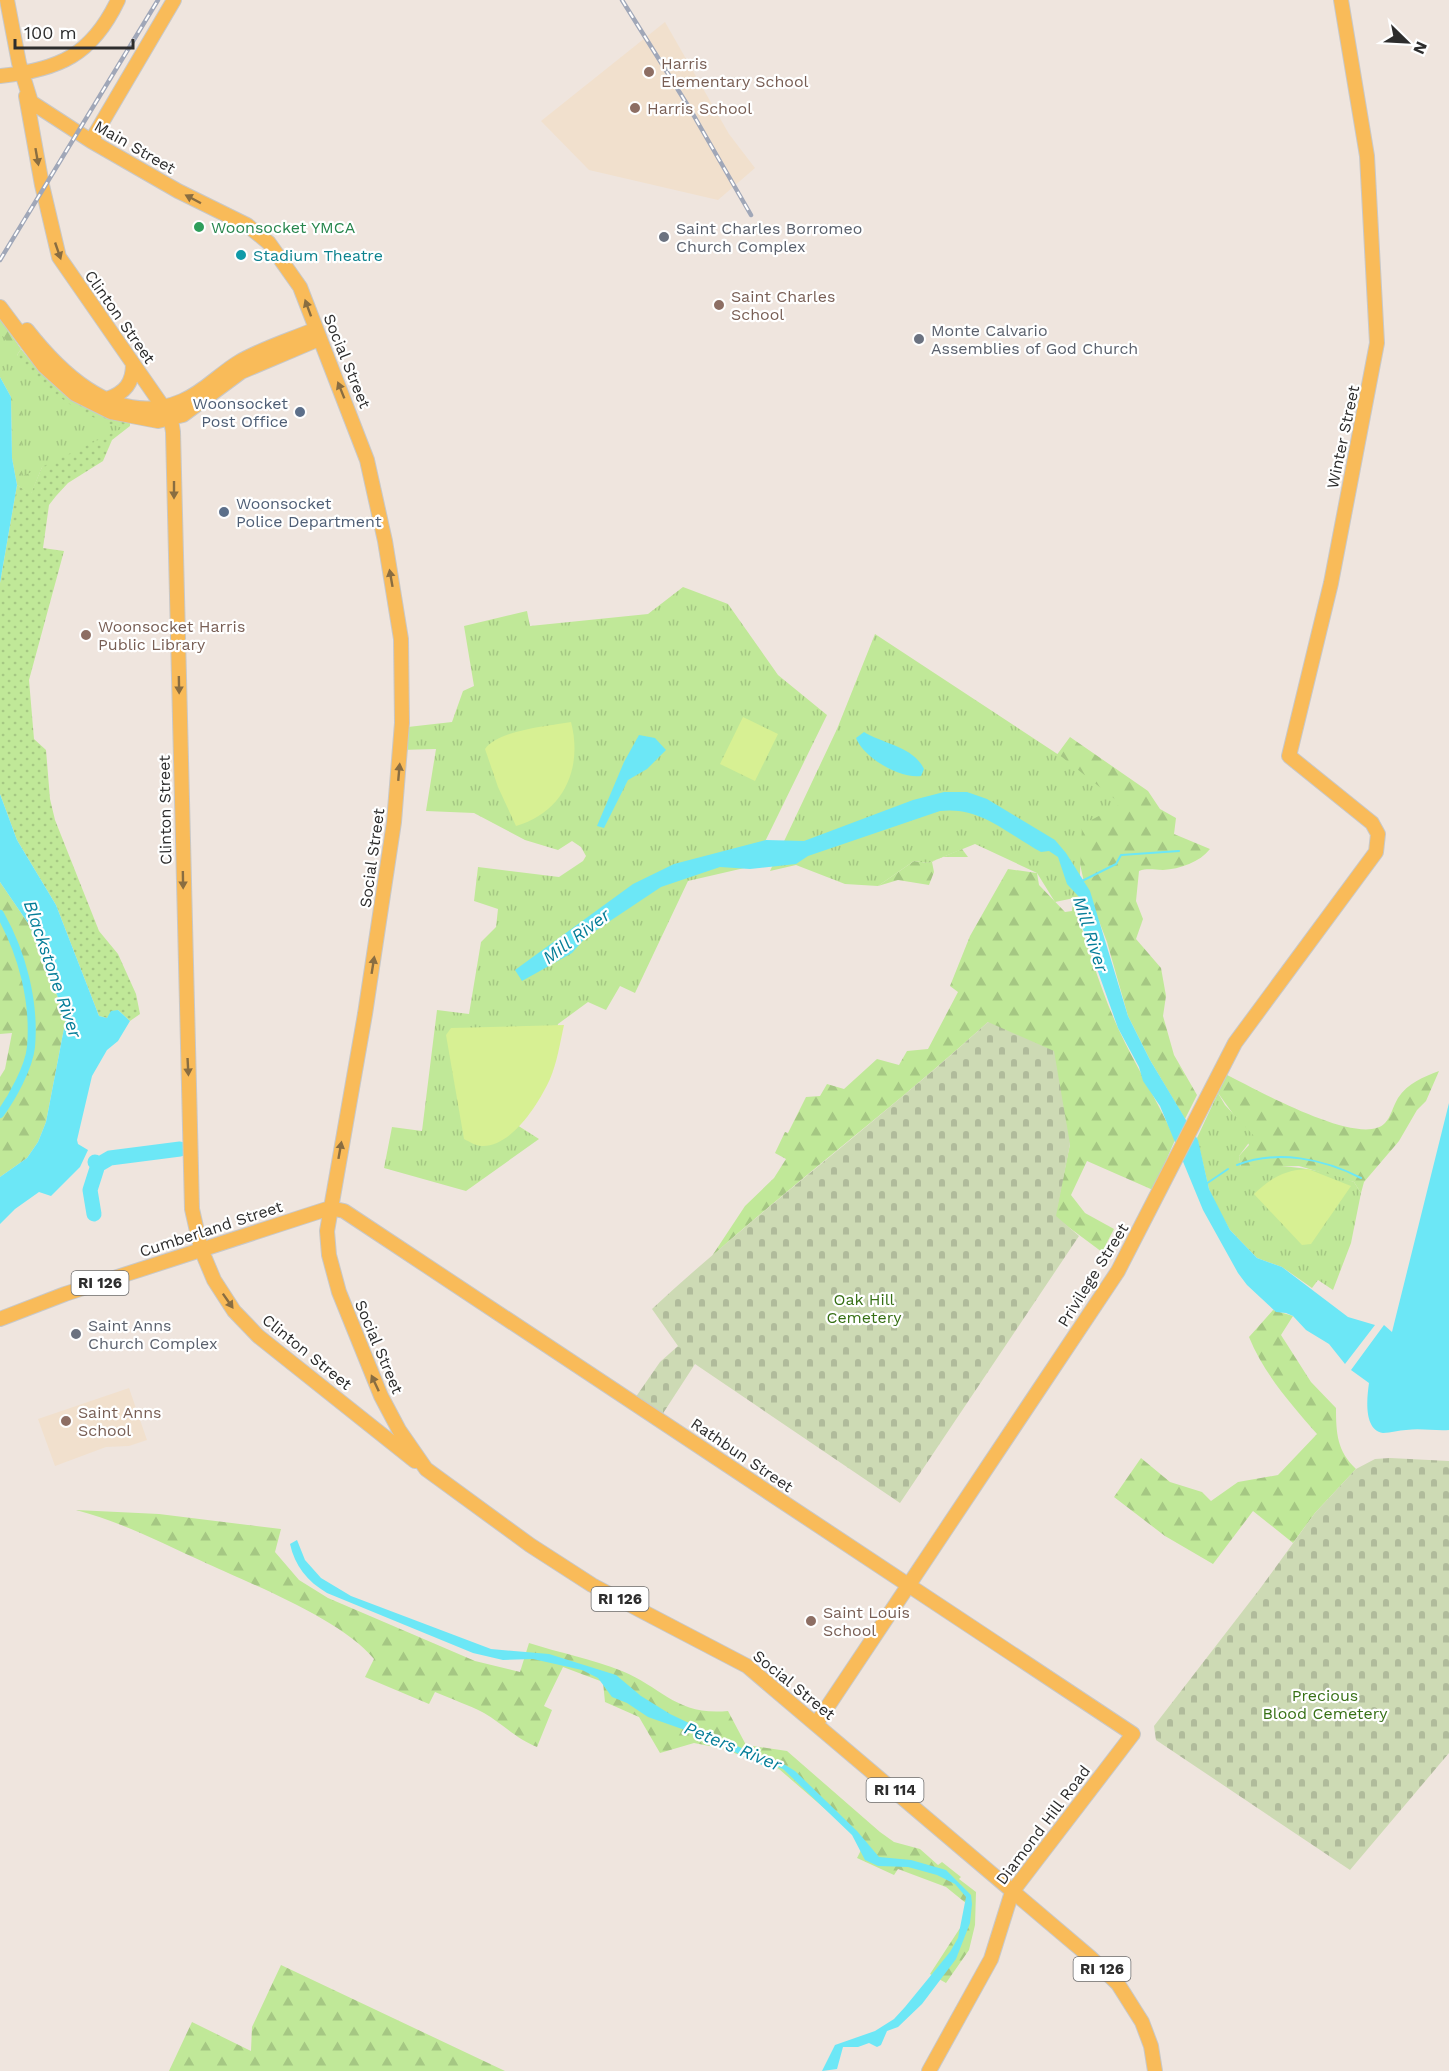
<svg xmlns="http://www.w3.org/2000/svg" width="1449" height="2071" font-family="'Work Sans',sans-serif">
  <defs>
    <pattern id="grass-dots" width="8" height="8" patternUnits="userSpaceOnUse" patternTransform="scale(1.5)"><rect width="8" height="8" fill="#c0e898"/><path d="M2 2h.1M6 6h.1" fill="none" stroke="#a5c783" stroke-width="1.8" stroke-linecap="round"/></pattern>
    <pattern id="forest-firs" width="22" height="20" patternUnits="userSpaceOnUse" patternTransform="scale(1.5)"><rect width="22" height="20" fill="#c0e898"/><path d="M5 1l3.5 6h-7zM16 11l3.5 6h-7z" fill="#a5c783"/></pattern>
    <pattern id="cemetery-stones" width="16" height="16" patternUnits="userSpaceOnUse" patternTransform="scale(1.5)"><rect width="16" height="16" fill="#cddab4"/><path d="M2 7V4a2 2 0 0 1 4 0v3zM10 15v-3a2 2 0 0 1 4 0v3z" fill="#b0bb9b"/></pattern>
    <pattern id="park-tufts" width="24" height="20" patternUnits="userSpaceOnUse" patternTransform="scale(1.5)"><rect width="24" height="20" fill="#c0e898"/><path d="M3 7l-1-3M5 7V3M7 7l1-3M15 17l-1-3M17 17v-4M19 17l1-3" fill="none" stroke="#a5c783"/></pattern>
  </defs>
  <rect width="100%" height="100%" fill="#efe5de"/>
  <path fill="#f1e0cd" d="M665 22 729 134 755 168 718 200 589 170 541 121Z
    M129 1388 147 1440 129 1446 106 1447 55 1466 38 1419Z"/>
  <path fill="url(#grass-dots)" d="M21 349C49 386 88 407 130 423V426L112 440 103 461 68 483 56 496 49 505 43 548 64 551 29 680 34 739 46 750 50 799 55 820 99 931 118 954 136 994 140 1014 130 1021 118 1010 107 1018 99 1016 56 905 17 840 0 794V583L17 485 31 493 45 460 31 377 17 355Z"/>
  <path fill="url(#forest-firs)" d="M0 319 21 349 17 355 31 377 45 460 31 494 17 485 12 458 11 397 0 377Z
    M1070 737 1148 791 1160 809 1176 818 1174 834 1210 849C1200 862 1180 869 1163 870 1154 870 1148 868 1139 871L1136 901 1143 919 1136 939 1161 968 1166 996 1163 1016 1174 1055 1197 1095 1185 1119 1150 1060 1128 1016 1107 942 1084 882 1056 756Z
    M962 849 968 857H941L932 862 934 872 929 885 898 880 878 886 914 861 928 863Z
    M1008 869 1037 873 1039 885 1065 912 1072 911 1073 901C1087 944 1100 988 1118 1028 1136 1067 1158 1101 1175 1140L1153 1190 1087 1161 1071 1195 1085 1213 1114 1229 1102 1252 1055 1217 1070 1144 988 1022C899 1103 802 1176 712 1256L745 1206 774 1178 786 1159 775 1153 785 1132 788 1133 806 1097 820 1096 827 1084 844 1089 877 1059 899 1065 907 1051 928 1049 958 992 950 986 970 936Z
    M0 882 30 926 66 1018 46 1122 38 1142 27 1158 0 1177V1077L5 1069 12 1033 0 1034Z
    M1439 1071 1426 1101 1417 1110 1399 1141 1364 1182 1361 1193 1354 1182 1299 1166 1241 1167 1239 1156 1249 1145 1236 1118 1218 1093 1227 1075C1254 1088 1361 1149 1385 1123 1391 1117 1393 1106 1398 1098 1408 1083 1423 1077 1439 1071Z
    M1273 1310 1293 1316 1281 1335 1311 1382 1336 1408C1336 1433 1337 1451 1356 1469L1315 1513 1293 1543 1253 1511 1213 1564 1165 1536 1114 1497 1141 1458 1170 1482 1202 1492 1211 1501 1238 1482 1278 1475 1317 1434C1291 1404 1264 1374 1249 1337Z
    M76 1510 159 1514 281 1529 275 1552 299 1580 328 1598 475 1661 520 1672 529 1643C560 1653 592 1659 622 1671 663 1688 677 1716 728 1711L746 1745 787 1751 880 1832 894 1842 920 1849 938 1865 942 1862 961 1877 959 1879 976 1892 975 1925 969 1950 946 1983 930 1974 962 1925 967 1904 946 1887 898 1869 894 1875 857 1858 862 1848 854 1834 779 1769 768 1764 763 1765 725 1749 694 1743 660 1753 639 1717 605 1702 603 1682 563 1667 544 1706 552 1710 537 1747C516 1739 503 1724 484 1713 469 1705 451 1699 435 1692L429 1704 365 1677 374 1659C342 1620 254 1585 208 1564 164 1544 122 1522 76 1510Z
    M281 1965 505 2071H169L192 2022 251 2051 252 2027Z"/>
  <path fill="url(#cemetery-stones)" d="M988 1022 1054 1051 1070 1144 1056 1216 1079 1236 900 1503 695 1364 660 1418 633 1401 660 1362 678 1346 652 1309C760 1209 879 1121 988 1022Z
    M1390 1458 1449 1461V1753L1350 1870 1156 1740 1154 1726 1259 1590 1315 1513 1356 1469 1375 1459Z"/>
  <path fill="url(#park-tufts)" d="M0 332C32 378 68 413 123 428L21 477V412L0 363Z
    M683 587 728 604 778 675 827 715 753 866 688 881 635 993 620 986 606 1010 588 1002 558 1024 550 1064 517 1125 539 1139 466 1191 384 1168 392 1127 422 1131 437 1010 469 1014 481 942 496 927 498 909 474 901 478 867 559 877 583 861 586 856 581 847 572 841 558 850 525 840 474 813 426 811 436 749 400 750 399 728 452 722 463 691 474 686 464 626 527 611 530 626 648 614Z
    M875 634 1062 757 1121 804 1082 825 1079 897 1055 902 1037 873 975 844 928 863 914 861 878 886 845 884 796 865 770 871 837 729Z
    M1218 1093 1225 1105 1254 1136 1239 1156 1241 1167C1281 1163 1317 1168 1354 1182L1361 1193 1351 1243 1333 1290 1318 1280 1312 1288 1282 1267 1257 1258 1230 1230 1217 1207 1209 1189 1197 1138Z"/>
  <path fill="#d7f093" d="M743 717 778 734 755 781 720 764Z
    M571 722C583 768 564 812 516 826L498 787 485 749C498 730 549 726 571 722Z
    M564 1025C560 1043 557 1063 550 1079 539 1103 512 1147 482 1146 476 1146 470 1142 464 1139L446 1035 451 1028Z
    M1308 1169 1351 1186 1311 1244 1302 1245 1254 1194C1271 1178 1284 1170 1308 1169Z"/>
  <path fill="#6ce7f6" d="M0 377 11 397 12 458 17 485 0 583Z
    M864 732C883 744 913 746 924 769L921 776C900 779 864 758 856 738Z
    M639 735 655 738 666 750 647 769 628 780 604 828 597 826 624 762Z
    M944 792H967L987 799 1055 840 1066 853 1090 891 1128 1016 1150 1060 1198 1140 1209 1189 1230 1230 1257 1258 1282 1267 1348 1317 1375 1325 1345 1364 1329 1344 1306 1330 1293 1316 1286 1313 1276 1312 1247 1285 1238 1273 1203 1210 1160 1106 1143 1081 1139 1067 1118 1028 1073 901 1079 897 1067 884 1058 857 1049 851 1041 852C1008 834 980 806 940 811L808 856 796 864 750 869 720 867 661 887 586 937 572 953 522 981 515 970 633 884 674 864 766 840 804 841 913 800Z
    M0 794 17 840 56 905 99 1016 107 1018 111 1011 118 1010 130 1021 118 1041 107 1050 92 1076 77 1140 78 1144 88 1150 80 1167 51 1196 39 1192 15 1209 0 1224V1177L27 1158 38 1142 46 1122 66 1018 30 926 0 882Z
    M1449 1103V1430C1435 1431 1421 1428 1406 1430 1399 1430 1391 1433 1383 1433 1363 1430 1367 1397 1369 1383L1351 1370 1384 1325 1392 1332Z
    M297 1540 305 1560 321 1578 351 1596 491 1649 549 1654 616 1675 641 1696 670 1714 756 1755 782 1763 795 1771 857 1831 879 1857 911 1860 946 1870 971 1895 972 1904 970 1923 956 1959 922 2004 898 2027 887 2031 881 2045 877 2047 869 2043 858 2047H843L837 2069 822 2071 835 2045 875 2031 894 2019 905 2007 950 1952 958 1938 966 1897 955 1884 937 1875 908 1867 878 1866 865 1860 852 1835 783 1769 767 1763 762 1765 699 1735 648 1717 627 1703 612 1697 598 1678 582 1670 533 1659 503 1660 473 1653 327 1593C307 1581 295 1566 290 1544Z"/>
  <g fill="none" stroke-linecap="round" stroke-linejoin="round">
    <path stroke="#6ce7f6" stroke-width="2" d="M1082 881 1116 864 1121 855 1179 851
      M1237 1165C1277 1149 1324 1159 1361 1178
      M1206 1184 1228 1169"/>
    <path stroke="#6ce7f6" stroke-width="8" d="M0 914C22 953 35 1001 31 1047 29 1067 12 1098 0 1114"/>
    <path stroke="#6ce7f6" stroke-width="15" d="M98 1165 110 1158 180 1149
      M94 1214 90 1190 98 1165 95 1162"/>
    <defs>
      <path id="major" d="M7 0 19 63 31 102 91 141 178 191 247 225 269 243 300 287 367 460 385 541 401 639 402 723 394 822 365 1014 327 1231 329 1255 339 1292 381 1396 399 1430 426 1469 530 1545 592 1585 747 1666 1090 1957 1118 1984 1142 2022 1151 2046 1155 2071
        M0 76C59 70 92 55 118 0
        M26 96 42 185 59 257 159 401 171 420 173 432 192 1209 201 1249 214 1280 234 1311 258 1336 415 1461
        M91 141 174 0
        M0 307 44 366 75 394 111 412 158 421 183 415 241 372 319 339
        M27 330C63 376 119 428 182 401 204 392 219 374 239 362 263 348 290 340 316 329
        M107 399C125 393 133 383 133 364
        M0 1319 65 1294 330 1208 344 1211 1133 1734 1012 1892 991 1959 929 2071
        M816 1724 1118 1271 1235 1043 1376 852 1378 834 1372 823 1289 756 1331 583 1377 343 1367 156 1341 0"/>
    </defs>
    <use href="#major" stroke="#c8c8c8" stroke-width="16"/>
    <use href="#major" stroke="#f9bb59" stroke-width="14"/>
    <defs>
      <path id="rail" d="M622 0 690 109 751 215
        M0 260 158 0"/>
    </defs>
    <use href="#rail" stroke="#a0a7b8" stroke-width="4.5"/>
    <use href="#rail" stroke="#fff" stroke-width="2" stroke-dasharray="7" stroke-linecap="butt"/>
  </g>
  <defs><path id="oneway-solid" d="M-6-.8H1V-3.2L6.5 0L1 3.2V.8H-6Z" transform="scale(1.5)"/></defs>
  <g fill="#896d41">
    <use href="#oneway-solid" transform="translate(37 157) rotate(80)"/>
    <use href="#oneway-solid" transform="translate(193 199) rotate(-152)"/>
    <use href="#oneway-solid" transform="translate(58 251) rotate(71)"/>
    <use href="#oneway-solid" transform="translate(308 308) rotate(-110)"/>
    <use href="#oneway-solid" transform="translate(341 390) rotate(-112)"/>
    <use href="#oneway-solid" transform="translate(174 490) rotate(90)"/>
    <use href="#oneway-solid" transform="translate(391 578) rotate(-100)"/>
    <use href="#oneway-solid" transform="translate(179 685) rotate(89)"/>
    <use href="#oneway-solid" transform="translate(399 772) rotate(-85)"/>
    <use href="#oneway-solid" transform="translate(183 880) rotate(89)"/>
    <use href="#oneway-solid" transform="translate(373 965) rotate(-81)"/>
    <use href="#oneway-solid" transform="translate(188 1067) rotate(87)"/>
    <use href="#oneway-solid" transform="translate(340 1150) rotate(-80)"/>
    <use href="#oneway-solid" transform="translate(228 1301) rotate(55)"/>
    <use href="#oneway-solid" transform="translate(375 1383) rotate(-115)"/>
  </g>
  <g fill="#8d6e63" stroke="#fff" stroke-width="2">
    <circle cx="649" cy="72" r="6"/>
    <circle cx="635" cy="108" r="6"/>
    <circle cx="719" cy="305" r="6"/>
    <circle cx="86" cy="635" r="6"/>
    <circle cx="66" cy="1421" r="6"/>
    <circle cx="811" cy="1621" r="6"/>
  </g>
  <circle fill="#2e9e5b" stroke="#fff" stroke-width="2" cx="199" cy="227" r="6"/>
  <g fill="#6b7280" stroke="#fff" stroke-width="2">
    <circle cx="664" cy="237" r="6"/>
    <circle cx="919" cy="339" r="6"/>
    <circle cx="76" cy="1334" r="6"/>
  </g>
  <circle fill="#0f9aa8" stroke="#fff" stroke-width="2" cx="241" cy="255" r="6"/>
  <g fill="#5c6f8a" stroke="#fff" stroke-width="2">
    <circle cx="300" cy="412" r="6"/>
    <circle cx="224" cy="512" r="6"/>
  </g>
  <g text-anchor="middle" dominant-baseline="central" stroke-width="4.5" stroke-linejoin="round" paint-order="stroke">
    <g fill="#fff" stroke="#6c6c6c" stroke-width="1.5">
      <rect x="71.5" y="1271" width="57" height="24" rx="4.5"/>
      <rect x="591.5" y="1587" width="57" height="24" rx="4.5"/>
      <rect x="866.5" y="1778" width="57" height="24" rx="4.5"/>
      <rect x="1073.5" y="1957" width="57" height="24" rx="4.5"/>
    </g>
    <g font-size="15" font-weight="bold" fill="#2d2d2d">
      <text x="100" y="1283">RI 126</text>
      <text x="620" y="1599">RI 126</text>
      <text x="895" y="1790">RI 114</text>
      <text x="1102" y="1969">RI 126</text>
    </g>
    <g font-size="16" fill="#785e54" stroke="#fff" text-anchor="start">
      <text x="661" y="63">Harris<tspan x="661" dy="18">Elementary School</tspan></text>
      <text x="647" y="108">Harris School</text>
      <text x="731" y="296">Saint Charles<tspan x="731" dy="18">School</tspan></text>
      <text x="98" y="626">Woonsocket Harris<tspan x="98" dy="18">Public Library</tspan></text>
      <text x="78" y="1412">Saint Anns<tspan x="78" dy="18">School</tspan></text>
      <text x="823" y="1612">Saint Louis<tspan x="823" dy="18">School</tspan></text>
    </g>
    <g font-size="16" fill="#2d2d2d" stroke="#fff">
      <text transform="translate(135 147) rotate(30)">Main Street</text>
      <text transform="translate(120 317) rotate(55)">Clinton Street</text>
      <text transform="translate(347 361) rotate(68)">Social Street</text>
      <text transform="translate(1343 437) rotate(-78)">Winter Street</text>
      <text transform="translate(165 810) rotate(-91)">Clinton Street</text>
      <text transform="translate(372 858) rotate(-82)">Social Street</text>
      <text transform="translate(211 1229) rotate(-18)">Cumberland Street</text>
      <text transform="translate(1093 1275) rotate(-58)">Privilege Street</text>
      <text transform="translate(379 1347) rotate(67)">Social Street</text>
      <text transform="translate(307 1352) rotate(39)">Clinton Street</text>
      <text transform="translate(742 1455) rotate(34)">Rathbun Street</text>
      <text transform="translate(794 1685) rotate(39)">Social Street</text>
      <text transform="translate(1043 1825) rotate(-53)">Diamond Hill Road</text>
    </g>
    <g font-size="16" fill="#27864d" stroke="#fff" text-anchor="start">
      <text x="211" y="227">Woonsocket YMCA</text>
    </g>
    <g font-size="16" fill="#5b616d" stroke="#fff" text-anchor="start">
      <text x="676" y="228">Saint Charles Borromeo<tspan x="676" dy="18">Church Complex</tspan></text>
      <text x="931" y="330">Monte Calvario<tspan x="931" dy="18">Assemblies of God Church</tspan></text>
      <text x="88" y="1325">Saint Anns<tspan x="88" dy="18">Church Complex</tspan></text>
    </g>
    <g font-size="16" fill="#0d838f" stroke="#fff" text-anchor="start">
      <text x="253" y="255">Stadium Theatre</text>
    </g>
    <g font-size="16" fill="#4e5e75" stroke="#fff" text-anchor="end">
      <text x="288" y="403">Woonsocket<tspan x="288" dy="18">Post Office</tspan></text>
      <text x="236" y="503" text-anchor="start">Woonsocket<tspan x="236" dy="18">Police Department</tspan></text>
    </g>
    <g font-size="16" fill="#377016" stroke="#fff">
      <text x="864" y="1299">Oak Hill<tspan x="864" dy="18">Cemetery</tspan></text>
      <text x="1325" y="1695">Precious<tspan x="1325" dy="18">Blood Cemetery</tspan></text>
    </g>
    <g font-size="18" font-style="italic" fill="#067e99" stroke="#fff">
      <text transform="translate(1091 934) rotate(72)">Mill River</text>
      <text transform="translate(576 936) rotate(-37)">Mill River</text>
      <text transform="translate(53 969) rotate(71)">Blackstone River</text>
      <text transform="translate(733 1746) rotate(22)">Peters River</text>
    </g>
  </g>
  <g transform="translate(1407 42) rotate(114)" stroke="#ffffff" stroke-width="4.5" paint-order="stroke">
  <path d="M0-4.5L10 22L0 15L-10 22Z" fill="#2d2d2d"/>
  <text y="-9" font-size="16" font-weight="bold" text-anchor="middle" fill="#2d2d2d">N</text>
  </g>
  <path d="M15 39v9h118v-9" fill="none" stroke="#2d2d2d" stroke-width="3"/>
  <text x="24" y="39" font-size="18" fill="#2d2d2d" stroke="#ffffff" stroke-width="4.5" paint-order="stroke">100 m</text>
</svg>
